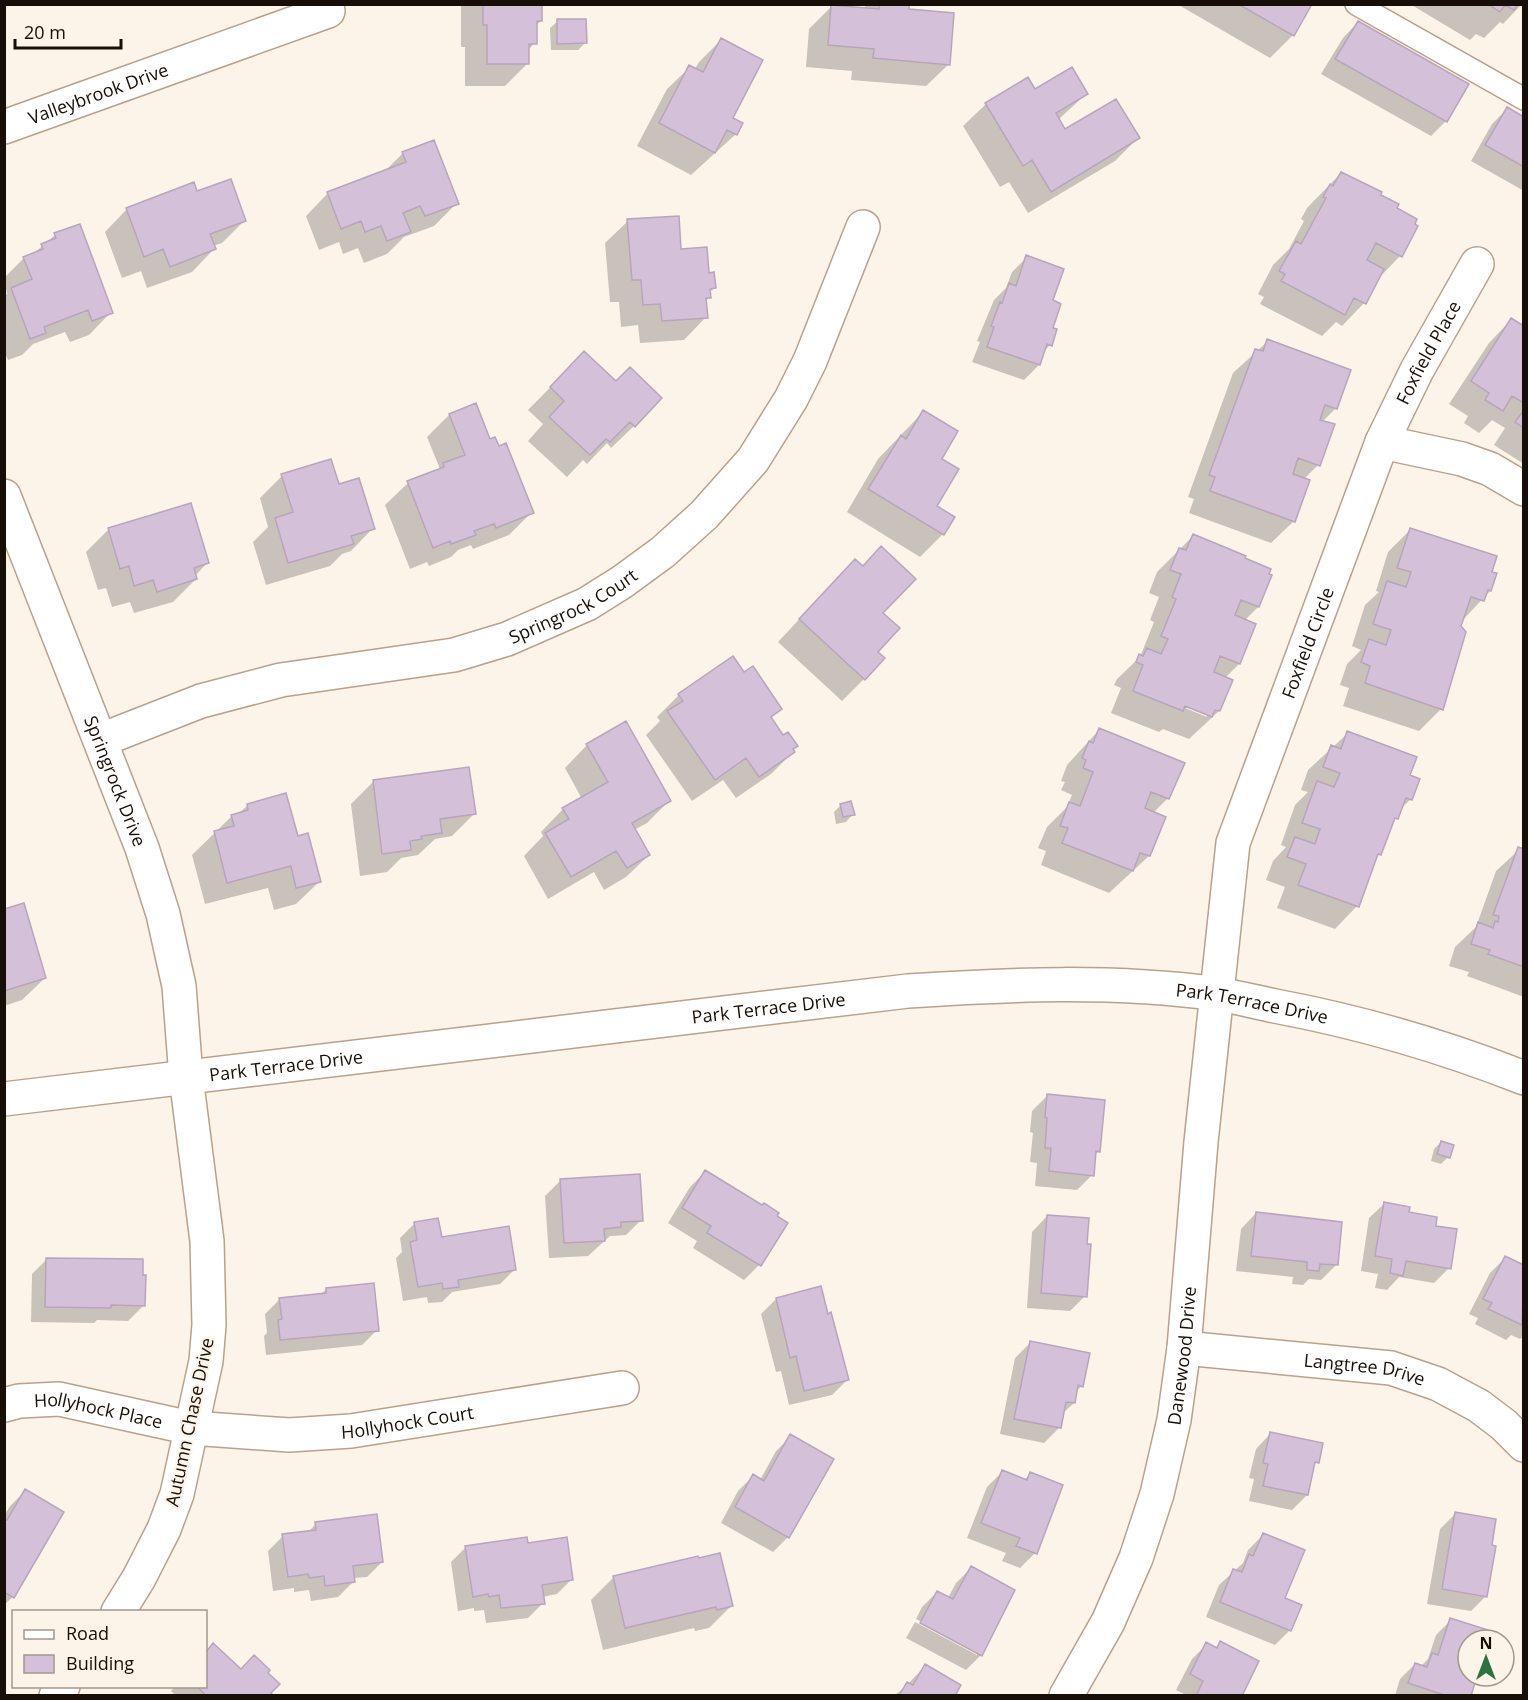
<svg xmlns="http://www.w3.org/2000/svg" width="1528" height="1700" font-family="'Open Sans',sans-serif">
  <rect width="100%" height="100%" fill="#fcf3e9"/>
  <path fill="#0003" fill-rule="evenodd" d="M461 4H541V21L535 26V43L528 50V63L505 86H465V47H461Z
    M867 4H907V11L949 64 926 86 851 80 852 71 806 67 809 29 832 6 863 9Z
    M1177 4H1310L1293 35 1270 58Z
    M1410 4H1522L1503 24 1500 22 1484 38 1476 34 1470 40Z
    M558 21 585 43 578 50H551L550 28Z
    M1358 22 1446 121 1431 136 1321 74 1343 38Z
    M721 40 731 119 736 134 691 175 637 146 667 89 690 67 695 69 699 62Z
    M1035 91 1086 94 1058 120 1065 131 1138 138 1115 161 1028 213 1009 182 1000 187 963 126 986 104Z
    M1507 109 1524 119V191L1471 161 1492 124Z
    M403 153 457 203 434 226 404 237 387 254 364 263 358 248 343 254 339 242 319 250 306 216 328 193 385 171Z
    M1341 173 1379 196 1395 209 1400 256 1378 279 1364 303 1342 326 1336 322 1322 336 1260 304 1264 297 1258 294 1273 265 1289 249 1304 221 1301 219 1307 208Z
    M196 193 244 221 222 243 213 246 214 249 192 272 147 288 141 271 122 278 105 232 127 209Z
    M628 221 680 251 708 274 714 288 709 293V298L705 302 706 317 684 340 640 343 638 325 621 327 619 302H610L605 243Z
    M55 235 111 312 89 335 70 342 65 332 33 344 22 355 8 360 4 351V296L7 294 4 278 24 258 33 254Z
    M1027 257 1051 301 1050 345 1042 353 1039 365 1024 380 972 362 980 342 977 341 994 300 1006 288 1012 272Z
    M1511 320 1524 328V464L1494 445 1505 428 1492 420 1479 433 1464 423 1468 416 1449 404 1489 343Z
    M1268 341 1336 408 1322 422 1318 465 1304 479 1294 521 1271 543 1189 513 1194 499 1188 497 1233 373Z
    M584 353 634 426 611 448 607 443 587 464 583 460 567 477 528 441 543 424 528 410Z
    M923 412 940 459 935 506 953 518 943 534 920 557 847 512 878 459Z
    M449 415 489 440 532 512 509 535 473 549 471 545 458 550 451 557 429 566 427 562 410 569 385 505 408 483 440 469 427 437Z
    M282 476 339 486 373 528 351 551 342 554 330 566 266 585 253 542 268 527 260 498Z
    M109 529 207 563 195 576 196 579 173 602 134 613 130 602 112 607 106 588 98 590 86 552Z
    M1411 529 1490 573V591L1461 622 1441 709 1419 731 1343 706 1349 688 1340 685 1347 664 1361 650 1352 646 1365 605 1379 592 1376 591 1388 552Z
    M1193 536 1258 607 1244 621 1239 664 1225 678 1219 711 1189 739 1163 729 1159 732 1111 713 1121 688 1114 685 1117 679 1140 657 1154 622 1150 620 1159 597 1149 593 1157 572ZM1179 702 1207 713V717L1178 705Z
    M881 548 876 652 864 679 842 701 778 642 833 583 862 567Z
    M744 674 780 709 770 719 783 737 796 746 792 750 793 752 771 774 736 798 723 780 692 801 646 735 660 721 657 717 679 695Z
    M1099 730 1168 798 1153 813 1149 856 1109 893 1041 865 1046 851 1038 848 1047 827 1067 807 1072 795 1061 790 1065 782 1061 781 1067 765Z
    M1348 733 1408 776 1411 799 1399 810 1396 818 1391 823 1379 854 1374 860 1357 906 1335 929 1277 908 1285 887 1266 880 1273 861 1286 847 1281 845 1295 805 1308 792 1301 790 1308 770Z
    M587 745 669 801 647 823 634 830 649 855 626 877 604 890 594 872 548 899 524 856 543 836 541 832 563 809 582 799 565 768Z
    M373 782 474 814 452 836 435 839 418 855 401 858 387 872 360 876 351 804Z
    M248 805 297 838 319 882 296 904 274 910 268 888 205 904 192 855 232 816 238 814Z
    M841 805 853 814 846 822 836 824 834 812Z
    M1524 845V997L1467 976 1469 972 1449 966 1455 947 1476 927 1496 871Z
    M4 910 45 978 22 1000 4 1006Z
    M1047 1096 1099 1151 1094 1156 1092 1175 1077 1190 1035 1186 1037 1163 1030 1162 1033 1133 1030 1132 1032 1111Z
    M1441 1142 1448 1157 1441 1164 1431 1161 1434 1149Z
    M705 1172 785 1223 759 1265 744 1280 693 1248 697 1241 668 1223 690 1187Z
    M560 1181 641 1220 626 1235 610 1236 588 1256 549 1258 545 1196Z
    M1385 1203 1434 1227 1449 1268 1434 1283 1399 1277 1387 1290 1375 1288 1378 1274 1361 1271 1369 1218Z
    M1256 1213 1336 1265 1321 1280 1309 1279 1303 1285 1292 1284 1293 1277 1236 1271 1241 1229Z
    M1047 1216 1085 1296 1070 1311 1027 1308 1032 1232Z
    M415 1223 440 1239 515 1269 500 1284 452 1292 442 1302 428 1303 427 1297 403 1301 396 1258 402 1252 400 1238Z
    M1505 1258 1524 1267V1336L1520 1339 1511 1335 1506 1340 1475 1324 1478 1318 1469 1314 1490 1273Z
    M47 1259 143 1306 128 1321 97 1320 94 1323 31 1322 32 1274Z
    M326 1289 377 1330 362 1345 266 1355 264 1336 267 1333 265 1314 280 1299 321 1295Z
    M776 1299 827 1315 847 1380 832 1395 789 1405 781 1371 776 1372 761 1314Z
    M1030 1343 1082 1386 1075 1392 1074 1403 1062 1414 1059 1428 1044 1443 1000 1434 1015 1358Z
    M1271 1433 1317 1462 1313 1466 1307 1495 1292 1510 1249 1501 1254 1479 1249 1478 1256 1449Z
    M791 1436 832 1460 788 1537 773 1552 721 1523 738 1491 753 1476 760 1480 776 1451Z
    M1002 1472 1024 1480 1031 1473 1035 1553 1020 1568 1002 1561 1006 1553 967 1538 987 1487Z
    M25 1491 13 1597 4 1605V1516L10 1506Z
    M1455 1514 1486 1596 1471 1611 1427 1604 1440 1529Z
    M316 1524 382 1562 367 1577 353 1578V1582L338 1597 311 1601 309 1590 294 1592V1588L273 1591 268 1551 283 1536 307 1533Z
    M1263 1535 1283 1599 1290 1630 1275 1645 1206 1617 1219 1585 1243 1563 1248 1550Z
    M526 1545 572 1579 557 1594 542 1597 543 1603 528 1618 486 1623 484 1610 474 1611V1608L458 1611 451 1562 466 1547Z
    M971 1568 981 1655 966 1670 906 1638 915 1622 977 1655V1652L916 1619 922 1607 937 1592 948 1598 956 1583Z
    M614 1577 731 1606 709 1628 695 1631 694 1628 603 1650 591 1600Z
    M1451 1620 1483 1640H1468V1676H1480L1473 1683 1469 1696H1395L1400 1679 1415 1664 1421 1666 1428 1659 1436 1635Z
    M1220 1643 1240 1696H1188L1176 1690 1192 1659 1207 1644 1215 1648Z
    M213 1646 240 1671 265 1673 269 1694 271 1696H176L171 1691 175 1686H206V1653Z
    M925 1666 953 1696H894L908 1684Z"/>
  <path fill="#d5c0da" stroke="#b9a4bd" stroke-width="1.5" d="M483 4H542V21H537V44H529V64H487V25H483Z
    M879 4H909V9L954 13 950 65 873 58 874 49 828 45 831 5 879 9Z
    M1238 4H1312L1294 36Z
    M1488 4H1518L1514 10 1505 5 1500 12Z
    M557 19H586L587 43 557 44Z
    M1358 21 1469 84 1447 122 1335 59Z
    M721 38 763 60 733 118 743 123 737 135 727 130 715 153 659 123 689 65 703 72Z
    M1072 67 1088 94 1056 113 1065 129 1116 99 1140 138 1051 192 1032 160 1023 166 985 103 1028 77 1035 89Z
    M1507 107 1524 117V167L1485 145Z
    M434 140 459 204 425 216 420 206 403 213 411 232 387 241 381 226 365 232 361 221 341 229 327 192 406 162 402 152Z
    M1341 172 1382 192 1381 195 1399 204 1397 208 1417 219 1415 224 1418 226 1402 257 1376 243 1367 260 1384 269 1366 304 1354 298 1345 315 1281 281 1285 274 1279 271 1296 241 1301 244 1326 198 1323 197 1330 184 1333 186Z
    M231 179 246 221 210 234 216 249 170 267 163 249 144 257 126 208 194 182 197 191Z
    M679 216 681 249 707 247 709 273 714 272 716 288 710 289 711 298H706L708 318 662 321 660 304 643 305 641 280H632L627 219Z
    M80 224 113 313 92 321 88 310 44 327 46 333 30 339 11 288 32 279 23 257 43 249 41 244 56 238 54 233Z
    M1026 255 1064 269 1053 300 1061 304 1053 328 1057 329 1052 346 1047 344 1040 365 987 347 994 327 991 326 1000 302 1002 303 1009 283 1016 286Z
    M1511 318 1524 326V403L1512 396 1503 411 1485 400 1489 393 1471 381Z
    M1267 339 1351 370 1337 409 1325 405 1320 420 1335 424 1320 466 1298 458 1293 474 1310 480 1295 522 1210 491 1215 477 1209 475 1255 349 1263 351Z
    M584 351 616 381 630 367 662 398 635 427 630 422 610 442 606 439 590 455 549 417 564 401 550 387Z
    M476 403 490 439 495 437 499 446 506 443 534 513 496 528 494 524 474 531 476 535 451 544 450 541 433 548 407 481 444 467 443 463 465 455 449 414Z
    M923 410 958 431 942 459 959 469 937 506 955 517 944 535 868 489 901 435 906 439Z
    M1524 410V428L1515 422Z
    M331 459 339 484 359 478 375 529 351 536 354 544 288 563 275 518 293 512 281 474Z
    M191 503 209 563 194 568 197 579 157 592 153 580 134 586 129 566 120 569 108 528Z
    M1410 528 1497 556 1492 572 1497 573 1491 591 1488 590 1484 601 1471 597 1461 626 1466 632 1443 710 1365 683 1370 666 1361 662 1369 639 1386 645 1391 630 1373 624 1387 581 1406 587 1411 572 1397 568Z
    M1193 534 1246 556 1245 558 1271 569 1269 574 1272 575 1259 607 1241 600 1235 615 1256 624 1240 664 1220 656 1214 672 1233 680 1220 711 1215 710 1212 717 1185 706 1183 711 1133 691 1143 665 1136 662 1139 654 1143 656 1147 648 1161 654 1168 639 1161 636 1176 599 1172 597 1181 574 1170 570 1179 548 1186 550Z
    M881 546 916 579 883 613 900 628 878 652 885 658 865 680 799 619 855 559 863 566Z
    M733 656 744 672 753 666 782 709 771 717 783 735 788 732 798 746 793 749 795 752 759 777 746 758 715 780 667 711 683 701 678 694Z
    M626 721 671 801 632 823 650 855 627 868 616 851 571 877 545 833 569 819 562 808 608 782 586 744Z
    M1099 728 1185 763 1169 799 1151 792 1145 808 1166 817 1150 856 1140 853 1133 871 1062 843 1068 828 1060 826 1069 802 1080 806 1093 772 1083 768 1086 760 1082 758 1089 741 1093 743Z
    M1347 731 1417 757 1410 775 1420 779 1412 800 1406 798 1398 819 1395 818 1381 855 1378 854 1359 907 1298 885 1306 864 1287 857 1295 837 1315 844 1320 829 1302 823 1317 781 1334 787 1340 773 1323 767 1331 745 1341 749Z
    M469 767 476 814 440 819 442 833 421 836 422 839 410 841 411 850 382 854 373 780Z
    M286 793 298 836 308 833 321 882 296 888 291 866 227 883 214 831 234 826 231 815 248 810 247 804Z
    M851 801 855 815 843 817 840 804Z
    M1518 847 1524 849V967L1488 954 1490 950 1471 944 1478 922 1493 928 1495 921 1498 922 1499 916 1493 915Z
    M24 903 46 978 4 991V909Z
    M1047 1094 1105 1100 1100 1152 1096 1151 1094 1176 1049 1171 1051 1148H1045L1047 1118 1045 1117Z
    M1441 1141 1454 1145 1450 1158 1437 1154Z
    M705 1170 762 1205 764 1203 779 1213 777 1216 788 1223 761 1266 707 1233 711 1226 682 1208Z
    M640 1174 643 1221 621 1222V1227L604 1229 605 1241 564 1243 560 1179Z
    M1384 1202 1410 1207 1409 1212 1437 1217 1436 1226 1457 1229 1451 1269 1406 1261 1403 1276 1390 1273 1392 1259 1375 1256Z
    M1256 1212 1342 1222 1338 1265 1320 1264 1319 1271 1307 1270V1262L1251 1256Z
    M1047 1215 1089 1218 1087 1244H1091L1087 1297 1041 1293Z
    M438 1218 442 1237 509 1226 516 1270 458 1280 459 1287 443 1289 442 1283 418 1287 410 1242 417 1240 414 1222Z
    M1505 1256 1524 1265 1522 1325 1488 1309 1492 1303 1483 1299Z
    M46 1258 143 1259V1275H146L145 1306 111 1305V1308L45 1307Z
    M374 1283 379 1331 280 1340 278 1320 282 1319 279 1298 326 1293V1288Z
    M821 1286 828 1314 831 1312 849 1380 804 1391 796 1356 790 1358 776 1298Z
    M1030 1341 1090 1353 1083 1387 1078 1385 1075 1403 1066 1402 1061 1428 1014 1419Z
    M1270 1432 1323 1443 1319 1463 1315 1462 1308 1495 1263 1486 1268 1464 1263 1463Z
    M790 1434 834 1459 789 1538 735 1507 753 1474 764 1481Z
    M1002 1470 1027 1480 1030 1472 1063 1485 1037 1554 1016 1546 1020 1538 981 1523Z
    M25 1489 64 1512 14 1598 4 1592V1519L7 1520Z
    M1455 1512 1496 1519 1492 1545 1496 1546 1487 1597 1442 1589Z
    M377 1514 383 1562 353 1566 355 1582 325 1586 324 1576 309 1578 308 1574 288 1577 282 1534 316 1530 315 1522Z
    M1263 1533 1305 1550 1285 1598 1302 1605 1291 1631 1220 1602 1233 1569 1242 1572 1249 1554 1253 1556Z
    M527 1537 528 1543 567 1537 573 1580 542 1585 545 1604 501 1608 499 1595 489 1597 488 1594 473 1597 465 1546Z
    M720 1553 733 1606 717 1610 716 1607 625 1628 613 1576 698 1556 699 1558Z
    M971 1566 1015 1590 982 1656 920 1623 937 1591 953 1599Z
    M1450 1618 1488 1630 1485 1640H1468V1676H1477L1471 1696H1447L1408 1683 1415 1663 1427 1667 1432 1653 1438 1655Z
    M1220 1641 1259 1661 1242 1696H1196L1203 1681 1190 1674 1206 1642 1217 1648Z
    M213 1643 241 1669 254 1655 270 1670 268 1673 280 1684 271 1693 274 1696H206L197 1686H206V1652Z
    M925 1664 961 1685 955 1696H899L907 1682 913 1685Z"/>
  <g fill="none" stroke-linecap="round" stroke-linejoin="round">
    <defs>
      <path id="lane" d="M1356 4 1524 99"/>
      <g id="street">
        <path id="s1" d="M4 127 328 11"/>
        <path d="M1382 442 1462 459 1490 469 1524 489"/>
        <path id="s2" d="M4 496 142 848 163 914 179 986 186 1077 207 1241 209 1325 206 1361 177 1494 164 1529 139 1578 118 1612"/>
        <path id="s3" d="M101 740 201 701 281 680 454 655 507 639 587 604 622 582 663 552 704 515 753 460 791 399 810 361 863 227"/>
        <path id="s4" d="M1184 1348 1391 1368 1438 1384 1479 1406 1504 1425 1524 1445"/>
        <path id="s5" d="M4 1405 19 1401 59 1399 191 1428 289 1435 351 1431 622 1388"/>
        <path d="M56 1696 63 1686"/>
        <path id="s6" d="M1066 1696 1108 1622 1136 1558 1157 1494 1174 1420 1184 1348 1201 1142 1233 843 1382 442 1417 370 1477 264"/>
      </g>
      <g id="secondary">
        <path id="s7" d="M4 1099 908 991C1011 984 1115 980 1217 994 1236 997 1256 1002 1275 1006 1360 1022 1443 1046 1524 1078"/>
      </g>
    </defs>
    <use href="#lane" stroke="#b8a28b" stroke-width="24"/>
    <use href="#street" stroke="#b8a28b" stroke-width="36"/>
    <use href="#secondary" stroke="#b8a28b" stroke-width="36"/>
    <use href="#lane" stroke="#fff" stroke-width="21"/>
    <use href="#street" stroke="#fff" stroke-width="33"/>
    <use href="#secondary" stroke="#fff" stroke-width="33"/>
  </g>
  <g text-anchor="middle" dominant-baseline="central" stroke-width="4.5" stroke-linejoin="round" paint-order="stroke">
    <g font-size="18" fill="#170f07" stroke="#fcf3e9">
      <text stroke="none"><textPath href="#s1" startOffset="100">Valleybrook Drive</textPath></text>
      <text stroke="none"><textPath href="#s6" startOffset="1407">Foxfield Place</textPath></text>
      <text stroke="none"><textPath href="#s3" startOffset="494">Springrock Court</textPath></text>
      <text stroke="none"><textPath href="#s6" startOffset="1092">Foxfield Circle</textPath></text>
      <text stroke="none"><textPath href="#s2" startOffset="306">Springrock Drive</textPath></text>
      <text stroke="none"><textPath href="#s7" startOffset="1256">Park Terrace Drive</textPath></text>
      <text stroke="none"><textPath href="#s7" startOffset="770">Park Terrace Drive</textPath></text>
      <text stroke="none"><textPath href="#s7" startOffset="284">Park Terrace Drive</textPath></text>
      <text stroke="none"><textPath href="#s6" startOffset="363">Danewood Drive</textPath></text>
      <text stroke="none"><textPath href="#s4" startOffset="182">Langtree Drive</textPath></text>
      <text stroke="none"><textPath href="#s5" startOffset="96">Hollyhock Place</textPath></text>
      <text stroke="none"><textPath href="#s5" startOffset="408">Hollyhock Court</textPath></text>
      <text transform="translate(189 1422) rotate(-78)">Autumn Chase Drive</text>
    </g>
  </g>
  <rect width="1528" height="1700" fill="none" stroke="#170f07" stroke-width="12"/>
  <rect x="12" y="1610" width="195" height="78" fill="#fcf3e9" stroke="#a0988f" stroke-width="1.5"/>
  <rect x="24" y="1630" width="30" height="9" fill="#ffffff" stroke="#a0988f" stroke-width="1.5"/>
  <text x="66" y="1640" font-size="18" fill="#170f07">Road</text>
  <rect x="24" y="1655" width="30" height="18" fill="#d5c0da" stroke="#a0988f" stroke-width="1.5"/>
  <text x="66" y="1670" font-size="18" fill="#170f07">Building</text>
  <g transform="translate(1486 1658)"><circle r="28" fill="#fcf3e9" stroke="#a0988f" stroke-width="1.5"/>
  <path d="M0-4.5L10 22L0 15L-10 22Z" fill="#2c7340"/>
  <text y="-9" font-size="16" font-weight="bold" text-anchor="middle" fill="#170f07">N</text>
  </g>
  <path d="M15 39v9h106v-9" fill="none" stroke="#170f07" stroke-width="3"/>
  <text x="24" y="39" font-size="18" fill="#170f07" stroke="#fcf3e9" stroke-width="4.5" paint-order="stroke">20 m</text>
</svg>
